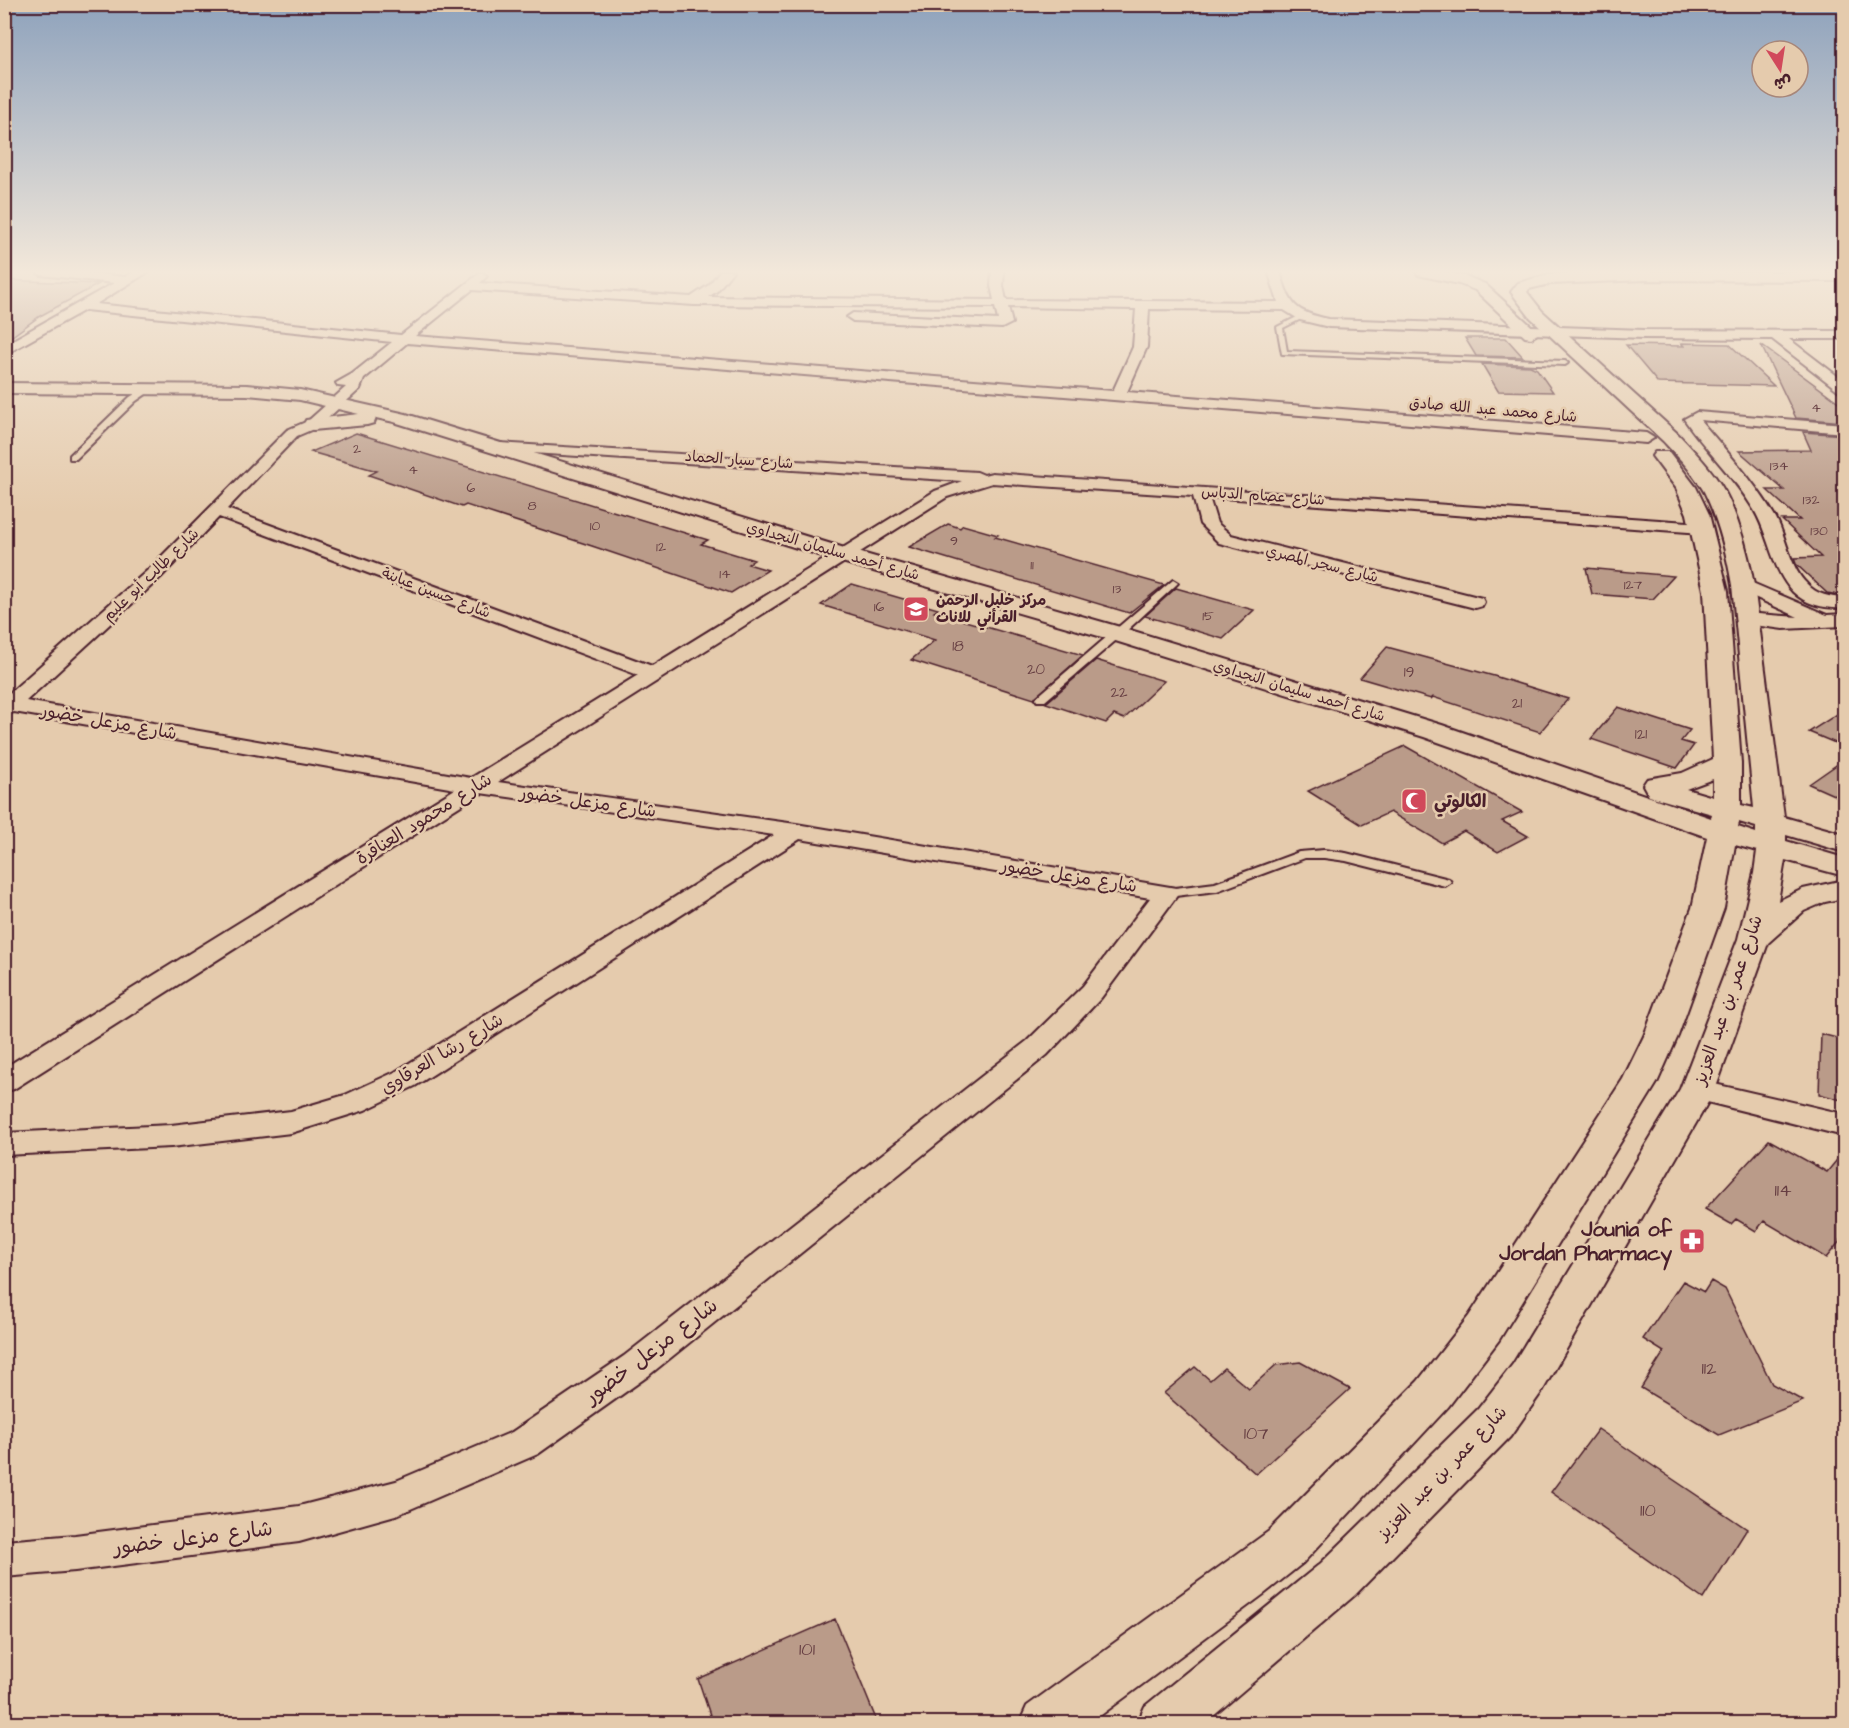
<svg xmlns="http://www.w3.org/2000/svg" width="1849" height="1728" font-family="'Architects Daughter','Playpen Sans Arabic',sans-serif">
  <rect width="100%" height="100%" fill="#e5cbad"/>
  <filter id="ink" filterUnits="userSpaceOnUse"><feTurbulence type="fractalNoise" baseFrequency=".0167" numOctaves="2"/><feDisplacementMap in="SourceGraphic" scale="12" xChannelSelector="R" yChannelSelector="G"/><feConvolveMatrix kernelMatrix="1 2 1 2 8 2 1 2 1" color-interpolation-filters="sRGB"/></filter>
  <g filter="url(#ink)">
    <path fill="#ba9b89" stroke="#4a1f2b" stroke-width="1.5" d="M4 280 99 284 40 316 4 342Z
      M1465 338H1506L1523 357 1476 356Z
      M1681 343 1729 344 1774 386 1658 383 1626 345 1684 346Z
      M1761 345 1845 407V422L1796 418Z
      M1482 364 1530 366 1537 369 1553 392 1498 391Z
      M1803 432 1845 435V596L1827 593 1796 564 1794 558 1821 557 1782 520H1800L1767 490H1784L1739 451 1811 450Z
      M356 433 708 540 701 544 754 560 748 564 768 570 731 593 592 546 466 505 462 507 369 475 377 471 311 452Z
      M948 524 960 528 963 525 998 535 995 537 1164 585 1129 613 909 547Z
      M1586 568 1674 576 1653 599 1592 594Z
      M852 584 938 609 934 612 1083 655 1034 699 911 660 935 640 821 605Z
      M1176 588 1254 610 1223 639 1145 616Z
      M1387 647 1494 676 1568 699 1540 732 1433 697 1431 699 1360 678Z
      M1096 660 1164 681 1124 719 1114 715 1106 723 1046 703Z
      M1618 707 1690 730 1681 741 1694 745 1677 768 1591 739Z
      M1845 709V747L1809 732Z
      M1405 746 1522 812 1502 821 1528 836 1498 852 1464 831 1442 843 1390 812 1362 825 1308 791Z
      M1845 759V800L1809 784Z
      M1821 1034 1845 1040V1101L1819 1094Z
      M1769 1140 1827 1172 1845 1150V1235L1826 1258 1764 1221 1756 1231 1736 1219 1731 1224 1705 1209Z
      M1683 1281 1704 1292 1711 1281 1725 1289 1772 1384 1803 1401 1719 1435 1641 1388 1664 1352 1643 1339Z
      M1300 1362 1350 1389 1256 1474 1164 1393 1195 1367 1210 1380 1224 1368 1249 1389 1276 1365Z
      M1598 1429 1747 1529 1703 1599 1551 1492Z
      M835 1619 878 1724H713L698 1679Z"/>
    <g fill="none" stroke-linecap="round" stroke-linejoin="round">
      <defs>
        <path id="service" d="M1301 315 1304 317 1303 318 1283 328 1287 351 1565 361 1568 363 1565 365 1282 354 1277 327Z
          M145 388 152 390 136 401 76 459H70V455L130 397Z
          M1173 580 1178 583 1176 585 1121 636 1045 701H1037L1036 699 1037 697Z
          M1324 850 1346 853 1449 879 1451 882 1445 886 1346 861 1324 858H1305L1217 891 1167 897 1161 893 1167 889 1215 883 1299 852Z"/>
        <path id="minor" d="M35 271H75L125 277 135 271H150L96 304 401 335 481 272 487 276 480 283 691 297 709 285 720 271H733L717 291 708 297 994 300 991 286 992 271H1004L1003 286 1006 300 1278 302 1268 271H1280C1290 305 1294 312 1329 319L1644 330 1844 331V339H1789L1844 381V392L1839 391 1772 339 1644 338 1329 327 1300 320 1284 310 1149 309 1147 347 1127 392 1646 433 1654 438 1646 443 407 343 364 379 360 389 318 427 297 436 227 509 652 666 935 491 962 481 487 450 479 445 482 442 977 472 984 475 992 473 1702 523 1708 524 1711 528 1708 532 1702 533 1209 497 1217 523 1231 535 1482 598 1484 602 1482 606 1475 608 1219 543 1200 524 1193 496 992 483 947 497 498 782 796 824 1176 888 1179 893 1101 998 1047 1055 648 1376 538 1454 399 1514 299 1542 75 1571 4 1577V1541L75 1535 299 1506 396 1481 512 1432 624 1356 1027 1041 1083 986 1150 898 800 839 415 1086 365 1110 291 1133 171 1147 4 1155V1133L171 1125 291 1111 345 1095 395 1072 774 835 480 793 14 1089 4 1092V1068L455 789 14 712 4 716V698L149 569 287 430 308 421 346 387 338 386 336 383 352 374 392 342 85 310 4 355V345L114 283 41 275ZM472 290 694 305 995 307 998 320 853 313 847 317 853 321 1002 328 1012 323 1008 307 1136 309 1133 347 1113 391 415 336ZM219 517 638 675 471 778 26 701 161 577Z
          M1697 412 1844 424V433L1700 420C1727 452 1755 482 1776 518 1787 539 1790 568 1807 584 1817 595 1830 597 1844 598V608C1827 609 1806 605 1793 592 1772 570 1769 535 1754 510 1734 476 1705 450 1684 419Z
          M1743 579 1827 615 1844 614V626L1783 629 1739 623 1736 619 1739 615 1746 613 1798 617 1737 589 1734 585 1737 581Z
          M1697 1080 1844 1114V1136L1687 1097 1683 1090 1687 1083Z"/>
        <path id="tertiary" d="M1442 271 1468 277 1485 284 1539 333 1531 338 1525 337 1475 290 1459 284 1418 275 1416 272Z
          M1624 271 1844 272V281L1644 280 1550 284 1529 289 1527 292 1542 311 1677 433C1695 452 1718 475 1729 500 1741 527 1749 556 1754 585L1784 817 1844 834V852L1786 835V841L1844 858V876L1785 860 1778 901 1803 889 1844 880V898L1825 902 1804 911 1768 943 1715 1090 1543 1390 1510 1437 1355 1595 1204 1724H1137L1145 1706 1321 1563 1478 1409 1513 1364 1680 1089 1738 939 1754 873 1757 851 1735 845 1724 908 1678 1036 1657 1083 1499 1340 1448 1407 1303 1563 1264 1594 1089 1724H1019L1027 1706 1269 1531 1418 1381 1469 1316 1623 1079 1644 1036 1692 908 1707 837 1424 737 1109 639 835 560 394 422 376 418 374 423 367 425 313 430 306 428 304 424 306 420 359 414 300 400 247 395 4 393V383L247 385 300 390 406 414 851 550 1127 629 1442 725 1711 818 1712 814 1649 796 1643 785 1647 779 1682 773 1713 759 1704 591 1687 514 1676 488 1652 456 1655 452H1669L1696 487 1709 514 1728 591 1741 763V805L1754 808 1732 585C1727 556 1720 527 1708 500 1699 478 1679 458 1663 441L1530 317 1511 292 1518 283 1550 274ZM1713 779V797L1686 789ZM1739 822 1756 827V833L1738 827Z"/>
      </defs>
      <use href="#service" stroke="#4a1f2b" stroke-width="4"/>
      <use href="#minor" stroke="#4a1f2b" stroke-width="4"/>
      <use href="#tertiary" stroke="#4a1f2b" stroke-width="4"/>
      <use href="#service" fill="#e5cbad" fill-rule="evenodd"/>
      <use href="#minor" fill="#e5cbad" fill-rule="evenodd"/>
      <use href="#tertiary" fill="#e5cbad" fill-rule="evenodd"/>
    </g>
  </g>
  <linearGradient id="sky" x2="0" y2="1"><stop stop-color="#8ea2bc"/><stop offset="0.53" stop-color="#f3e8da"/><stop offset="1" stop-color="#f3e8da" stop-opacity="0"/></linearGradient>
  <rect width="1849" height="513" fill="url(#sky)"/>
  <defs>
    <symbol id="school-square" viewBox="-11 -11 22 22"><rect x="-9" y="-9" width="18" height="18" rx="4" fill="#d1495b" stroke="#e5cbad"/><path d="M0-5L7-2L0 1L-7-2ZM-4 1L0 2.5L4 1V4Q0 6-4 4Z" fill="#fff"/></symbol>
    <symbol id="mosque-square" viewBox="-11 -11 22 22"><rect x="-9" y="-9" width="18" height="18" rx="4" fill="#d1495b" stroke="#e5cbad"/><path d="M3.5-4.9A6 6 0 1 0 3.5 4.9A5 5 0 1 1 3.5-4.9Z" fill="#fff"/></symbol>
    <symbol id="pharmacy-square" viewBox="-11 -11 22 22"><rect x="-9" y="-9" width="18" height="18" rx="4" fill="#d1495b" stroke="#e5cbad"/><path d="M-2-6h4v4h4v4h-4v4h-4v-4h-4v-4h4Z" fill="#fff"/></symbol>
  </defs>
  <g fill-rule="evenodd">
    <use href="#school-square" x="901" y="594" width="30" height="30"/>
    <use href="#mosque-square" x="1399" y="786" width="30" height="30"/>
    <use href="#pharmacy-square" x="1677" y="1226" width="30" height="30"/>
  </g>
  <g text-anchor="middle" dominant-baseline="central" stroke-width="5" stroke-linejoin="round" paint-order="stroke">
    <g font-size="14" fill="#663e42">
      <text x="1816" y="408">4</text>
      <text x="357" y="449">2</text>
      <text x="1779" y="466">134</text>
      <text x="413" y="470">4</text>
      <text x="471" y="488">6</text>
      <text x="1811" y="500">132</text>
      <text x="532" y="506">8</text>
      <text x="595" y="526">10</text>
      <text x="1819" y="531">130</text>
      <text x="954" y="541">9</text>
      <text x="661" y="547">12</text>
      <text x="1032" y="565">11</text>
      <text x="725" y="574">14</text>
      <text x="1633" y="585">127</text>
      <text x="1117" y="589">13</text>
      <text x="879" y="607">16</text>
      <text x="1208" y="616">15</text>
    </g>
    <g font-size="15" fill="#4a1f2b" stroke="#e5cbad">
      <text transform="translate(1493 410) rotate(5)">شارع محمد عبد الله صادق</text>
      <text transform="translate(739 460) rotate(4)">شارع سيار الحماد</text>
      <text transform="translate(1263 496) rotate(4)">شارع عصام الدباس</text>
      <text transform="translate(833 551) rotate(16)">شارع أحمد سليمان النجداوي</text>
      <text transform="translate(1322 564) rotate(14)">شارع سحر المصري</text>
      <text transform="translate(151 575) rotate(-44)">شارع طالب أبو عليم</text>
      <text transform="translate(436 593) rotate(21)">شارع حسين عبابنة</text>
      <text transform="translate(1299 691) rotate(17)">شارع أحمد سليمان النجداوي</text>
    </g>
    <g font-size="15" font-weight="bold" fill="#4a1f2b" stroke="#e5cbad" text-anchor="start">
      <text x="936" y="600">مركز خليل الرحمن<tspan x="936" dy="17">القرأني للاناث</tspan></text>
    </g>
    <g font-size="15" fill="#663e42">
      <text x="958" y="646">18</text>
      <text x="1036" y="669">20</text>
      <text x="1409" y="672">19</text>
      <text x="1119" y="692">22</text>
      <text x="1517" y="703">21</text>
      <text x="1641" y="734">121</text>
    </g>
    <g font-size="18" fill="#4a1f2b" stroke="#e5cbad">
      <text transform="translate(109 722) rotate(10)">شارع مزعل خضور</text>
      <text transform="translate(588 802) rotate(8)">شارع مزعل خضور</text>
      <text transform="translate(424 819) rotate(-32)">شارع محمود العناقرة</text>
      <text transform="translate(1069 876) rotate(9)">شارع مزعل خضور</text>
      <text transform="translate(1728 1000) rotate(-71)">شارع عمر بن عبد العزيز</text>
      <text transform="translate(442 1054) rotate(-31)">شارع رشا العرقاوي</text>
      <text transform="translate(1442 1473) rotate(-46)">شارع عمر بن عبد العزيز</text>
    </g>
    <g font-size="18" font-weight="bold" fill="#4a1f2b" stroke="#e5cbad" text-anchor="start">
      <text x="1434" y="801">الكالوتي</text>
    </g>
    <g font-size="18" fill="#663e42">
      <text x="1783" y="1190">114</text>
      <text x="1709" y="1368">112</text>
      <text x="1256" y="1433">107</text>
      <text x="1648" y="1510">110</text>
      <text x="807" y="1649">101</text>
    </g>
    <g font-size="21" font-weight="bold" fill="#4a1f2b" stroke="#e5cbad" text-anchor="end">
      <text x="1672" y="1229">Jounia of<tspan x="1672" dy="24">Jordan Pharmacy</tspan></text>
    </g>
    <g font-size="21" fill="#4a1f2b" stroke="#e5cbad">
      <text transform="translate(651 1351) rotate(-37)">شارع مزعل خضور</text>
      <text transform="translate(193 1538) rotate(-7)">شارع مزعل خضور</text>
    </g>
  </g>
  <rect width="1849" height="1728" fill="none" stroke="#e5cbad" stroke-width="24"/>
  <rect x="12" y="12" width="1825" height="1704" fill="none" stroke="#4a1f2b" stroke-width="2" filter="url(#ink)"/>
  <g transform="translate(1780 69) rotate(168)"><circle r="28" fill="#e5cbad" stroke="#a78679" stroke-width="1.5"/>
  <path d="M0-4.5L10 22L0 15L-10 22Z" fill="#d1495b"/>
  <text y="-9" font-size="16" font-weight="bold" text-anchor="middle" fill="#4a1f2b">ش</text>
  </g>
</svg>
